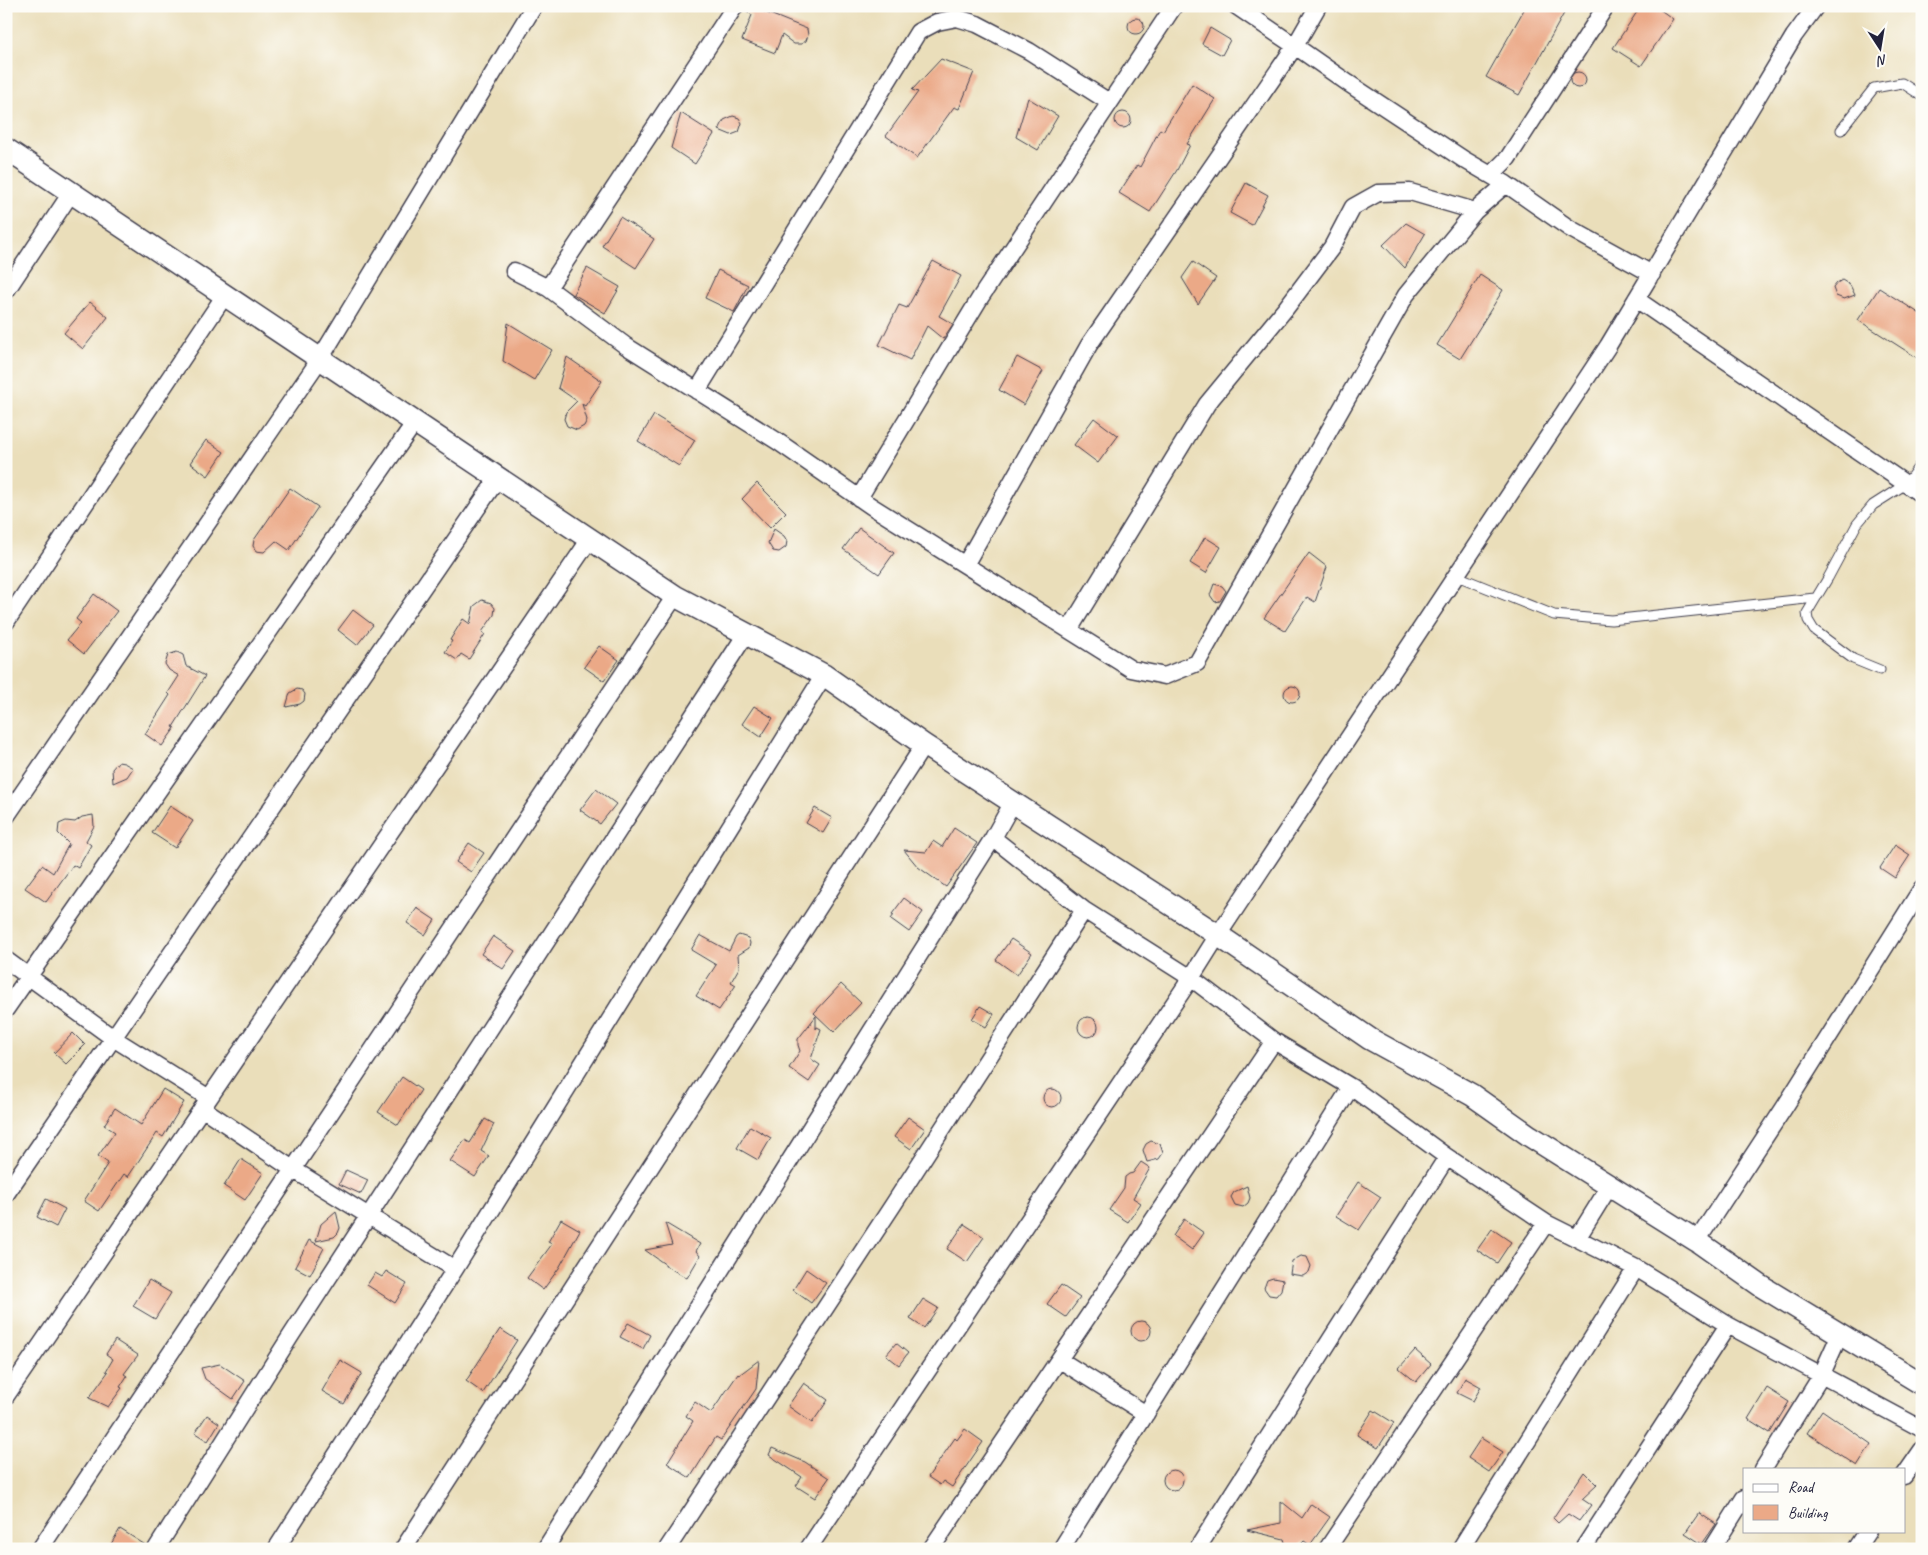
<svg xmlns="http://www.w3.org/2000/svg" width="1928" height="1555" font-family="Caveat,sans-serif">
  <rect width="100%" height="100%" fill="#fdfcf7"/>
  <filter id="ink" filterUnits="userSpaceOnUse"><feTurbulence type="fractalNoise" baseFrequency=".02" numOctaves="2"/><feDisplacementMap in="SourceGraphic" scale="10" xChannelSelector="R" yChannelSelector="G"/><feConvolveMatrix kernelMatrix="1 2 1 2 8 2 1 2 1" color-interpolation-filters="sRGB"/></filter>
  <filter id="wash" filterUnits="userSpaceOnUse"><feTurbulence type="fractalNoise" baseFrequency=".0096" numOctaves="4" result="noise"/><feDisplacementMap in="SourceGraphic" scale="20" xChannelSelector="R" yChannelSelector="G"/><feGaussianBlur stdDeviation="1.12" result="paint"/><feColorMatrix in="noise" values="0 0 0 0 0 0 0 0 0 0 0 0 0 0 0 0 0 1.4 0 .05"/><feComposite in="paint" operator="in"/></filter>
  <g filter="url(#wash)">
    <rect width="100%" height="100%" fill="#eadeba"/>
    <g id="blocks">
      <path fill="#eba987" d="M750 6 807 29 808 35 806 41 801 44H794L782 35 775 53 742 40 752 15 747 12Z
        M1526 6H1568L1519 95 1486 77Z
        M1641 6H1655L1673 19 1641 66 1613 48Z
        M1128 26a8 8 0 1 1 16 0a8 8 0 1 1-16 0Z
        M1210 28 1230 40 1222 55 1202 44Z
        M941 59 974 72 959 109 954 107 917 158 886 136 918 92 912 90Z
        M1570 80a8 8 0 1 1 16 0a8 8 0 1 1-16 0Z
        M1192 84 1215 99 1187 144 1190 145 1177 170 1150 212 1119 193 1137 165 1140 167 1160 129 1163 131Z
        M1028 98 1058 116 1038 150 1016 137Z
        M1115 120a8 8 0 1 1 16 0a8 8 0 1 1-16 0Z
        M681 113 714 134 695 164 671 148Z
        M733 116 739 118 742 123 739 132 731 135 719 130 724 120Z
        M1246 183 1268 195 1252 225 1230 213Z
        M620 217 654 239 636 268 602 246Z
        M1406 223 1425 234 1405 268 1383 245Z
        M933 261 961 276 939 316 953 324 943 339 927 326 910 360 879 345 899 305 907 308Z
        M1193 262 1216 278 1198 304 1182 278Z
        M587 268 620 287 605 313 573 294Z
        M718 270 748 285 734 312 705 298Z
        M1480 275 1503 290 1460 359 1437 345Z
        M1842 280 1850 285 1855 295 1844 299 1836 296 1833 288 1837 283Z
        M1879 288 1922 315V361L1858 320Z
        M90 302 108 317 83 349 64 333Z
        M508 323 552 350 534 380 503 361Z
        M567 357 602 381 585 406 582 404 587 420 584 426 577 430 567 426 564 419 566 412 577 401 558 388Z
        M1017 357 1043 371 1024 405 999 390Z
        M654 415 695 440 679 466 638 441Z
        M1094 418 1118 436 1098 463 1074 445Z
        M206 440 224 452 208 476 190 463Z
        M757 483 786 512 770 528 742 499Z
        M290 488 318 507 289 550 276 541 264 552 256 551 253 546 254 540Z
        M859 528 894 553 879 574 843 549Z
        M774 529 784 536 787 541 786 547 779 552 773 551 768 543Z
        M1205 537 1221 547 1206 573 1190 563Z
        M1309 553 1327 567 1315 602 1307 597 1285 631 1264 618Z
        M1214 584 1222 586 1226 591 1220 601 1215 602 1210 595Z
        M94 594 117 611 84 654 67 640 81 623 76 619Z
        M482 600 491 603 495 608 494 615 482 632 485 634 469 659 461 654 457 660 445 652 452 641 450 640 463 619 470 624 474 606Z
        M353 610 373 625 357 645 338 630Z
        M599 646 619 660 604 681 584 667Z
        M177 652 183 655 186 666 205 676 173 727 175 728 162 746 145 734 170 695 168 693 179 676 169 670 165 664 168 655Z
        M1284 694a8 8 0 1 1 16 0a8 8 0 1 1-16 0Z
        M297 689 302 690 305 694 304 701 300 704 286 707 290 693Z
        M754 706 773 718 761 737 742 724Z
        M118 762 124 763 133 768 127 777 113 783 112 769Z
        M596 789 616 804 600 824 580 810Z
        M170 806 193 821 175 848 152 833Z
        M815 808 832 818 823 833 806 823Z
        M93 815 94 826 86 841 91 845 78 868 73 865 46 902 25 888 42 865 53 873 69 844 58 833 59 824 66 821 75 822 82 817Z
        M954 828 977 843 946 887 918 867 904 850 926 852 933 841 942 847Z
        M469 843 484 853 471 872 456 862Z
        M1895 845 1910 855 1895 878 1880 868Z
        M904 898 923 912 909 932 891 919 894 915 892 914Z
        M417 908 435 920 425 935 407 923Z
        M700 935 729 951 736 937 739 935 748 938 750 943 749 948 738 955 739 968 731 982 736 985 719 1010 696 996 716 965 691 950Z
        M493 936 515 951 503 969 481 954Z
        M1011 939 1032 953 1017 975 996 960Z
        M841 984 861 1003 834 1032 814 1013Z
        M980 1006 994 1014 986 1027 972 1019Z
        M816 1016V1029L817 1027 821 1029 811 1059 820 1065 809 1082 789 1068 800 1051 798 1045V1039Z
        M1078 1027a10 10 0 1 1 20 0a10 10 0 1 1-20 0Z
        M73 1033 85 1045 66 1064 54 1053Z
        M402 1077 421 1090 398 1125 378 1112Z
        M1043 1098a9 9 0 1 1 18 0a9 9 0 1 1-18 0Z
        M163 1089 184 1102 163 1137 157 1133 128 1177 124 1174 99 1211 84 1201 108 1163 98 1156 115 1132 104 1125 115 1108 141 1125Z
        M908 1117 925 1129 911 1149 894 1137Z
        M485 1119 494 1124 481 1151 489 1156 475 1177 450 1161 465 1140 470 1143Z
        M750 1126 771 1138 758 1160 737 1148Z
        M1151 1141 1160 1144 1163 1153 1159 1159 1147 1162 1143 1150 1146 1144Z
        M241 1159 263 1173 245 1200 224 1186Z
        M1141 1162 1150 1168 1133 1198 1141 1203 1128 1222 1109 1210 1124 1188 1125 1177 1129 1174 1133 1173Z
        M346 1170 368 1180 361 1194 339 1184Z
        M1358 1182 1381 1197 1359 1230 1336 1216Z
        M1247 1186 1250 1198 1248 1203 1243 1207 1235 1205 1231 1197 1234 1192Z
        M46 1199 65 1209 56 1227 37 1217Z
        M336 1211 340 1228 338 1233 334 1237 316 1241 321 1224Z
        M561 1219 580 1230 559 1268 543 1290 527 1278 552 1244 548 1242Z
        M1184 1219 1204 1233 1192 1250 1173 1236Z
        M665 1223 700 1244 696 1251 700 1256 687 1278 666 1266V1265L645 1250 672 1245Z
        M964 1224 984 1237 967 1262 947 1249Z
        M1492 1229 1511 1242 1497 1263 1477 1250Z
        M309 1240 324 1248 310 1275 295 1267Z
        M1301 1256 1307 1257 1311 1266 1309 1272 1303 1276 1290 1274 1292 1261Z
        M806 1269 826 1283 811 1303 793 1290Z
        M386 1271 407 1284 395 1303 367 1285 375 1273 382 1277Z
        M1273 1278 1283 1280 1281 1290 1276 1296 1269 1295 1264 1288 1267 1280Z
        M149 1280 171 1293 155 1319 133 1306Z
        M1061 1285 1080 1298 1066 1317 1047 1304Z
        M923 1299 938 1308 924 1328 910 1319Z
        M1131 1331a10 10 0 1 1 20 0a10 10 0 1 1-20 0Z
        M628 1323 650 1335 643 1349 620 1337Z
        M500 1329 517 1340 483 1393 466 1381Z
        M115 1340 138 1355 124 1374 127 1376 120 1387 122 1388 108 1407 89 1398 108 1372 106 1371 113 1359 106 1354Z
        M896 1343 908 1353 899 1365 886 1355Z
        M1415 1350 1431 1364 1416 1382 1399 1368Z
        M340 1360 362 1373 344 1404 322 1391Z
        M759 1360 756 1389 721 1440 716 1437 690 1478 667 1463 693 1421 686 1416 695 1402 711 1413 738 1374 739 1375Z
        M220 1364 245 1381 233 1399 205 1379 201 1368Z
        M1465 1378 1481 1387 1473 1401 1457 1393Z
        M804 1383 828 1400 812 1423 788 1406Z
        M1767 1388 1789 1402 1770 1433 1748 1419Z
        M1373 1410 1394 1423 1378 1448 1357 1435Z
        M1822 1410 1871 1444 1857 1466 1807 1433Z
        M207 1415 219 1423 208 1441 195 1433Z
        M965 1429 983 1442 952 1487 943 1481 940 1485 928 1477 955 1438 957 1440Z
        M1481 1438 1503 1452 1489 1472 1468 1458Z
        M772 1448 805 1462 829 1478 815 1498 796 1486 802 1477 769 1455Z
        M1163 1480a10 10 0 1 1 20 0a10 10 0 1 1-20 0Z
        M1584 1472 1597 1485 1582 1499 1591 1505 1579 1521 1568 1514 1558 1523 1553 1518Z
        M1281 1501 1302 1518 1311 1504 1330 1517 1310 1545 1304 1541 1296 1549H1287L1284 1539 1247 1530 1281 1523Z
        M1699 1513 1716 1524 1702 1544 1685 1533Z
        M120 1529 147 1546 146 1549H108Z"/>
    </g>
  </g>
  <g filter="url(#ink)">
    <use href="#blocks" fill-opacity="0" stroke="#403e4e" stroke-width="1"/>
    <g fill="none" stroke-linecap="round" stroke-linejoin="round">
      <defs>
        <path id="service" d="M1841 130 1874 88 1902 83 1922 96
          M1457 576 1554 615 1611 620 1815 598
          M1880 670 1853 659 1814 630 1808 620 1807 613 1828 578 1857 524 1873 505 1906 484 1922 462"/>
        <path id="minor" d="M1236 6 1295 46 1318 6
          M1491 175 1508 158 1606 6
          M514 271 548 288 626 346 777 441 871 506 1131 669 1165 676 1197 663 1406 295 1475 211 1506 184
          M548 288 735 6
          M6 291 71 193
          M1636 299 1922 495
          M697 391 918 32 937 22 957 18 977 24 1029 51 1109 102
          M859 498 980 298 1174 6
          M965 565 1089 345 1295 46 1348 83 1463 159 1506 184 1569 228 1652 274
          M6 622 225 295
          M1069 630 1207 404 1286 308 1332 247 1353 207 1378 193 1410 192 1475 211
          M6 817 320 359 534 6
          M993 838 1084 910 1191 978 1274 1041 1351 1087 1447 1157 1546 1223 1636 1268 1728 1325 1922 1429
          M6 960 113 1038 209 1098
          M6 1009 415 422
          M202 1108 294 1170 455 1269
          M6 1194 498 478
          M1578 1237 1609 1187
          M1697 1241 1784 1108 1922 888
          M1060 1360 1146 1414
          M6 1396 590 539
          M1763 1469 1821 1376 1840 1334
          M1904 1476 1922 1450
          M40 1549 675 596
          M156 1549 290 1337 746 634
          M276 1549 455 1269 824 675
          M403 1549 924 745
          M545 1549 993 838 1013 802
          M667 1549 893 1205 1084 910
          M808 1549 1191 978 1218 935 1608 346 1794 36 1816 6
          M931 1549 1274 1041
          M1061 1549 1351 1087
          M1197 1549 1447 1157
          M1327 1549 1546 1223
          M1460 1549 1636 1268
          M1583 1549 1728 1325
          M1712 1549 1744 1498
          M1856 1549 1868 1531"/>
        <path id="tertiary" d="M6 149 675 596 824 675 924 745 1218 935 1370 1039 1472 1095 1530 1136 1697 1241 1761 1286 1922 1384"/>
      </defs>
      <use href="#service" stroke="#403e4e" stroke-width="11"/>
      <use href="#minor" stroke="#403e4e" stroke-width="19"/>
      <use href="#tertiary" stroke="#403e4e" stroke-width="24"/>
      <use href="#service" stroke="#fff" stroke-width="9"/>
      <use href="#minor" stroke="#fff" stroke-width="16"/>
      <use href="#tertiary" stroke="#fff" stroke-width="21"/>
    </g>
  </g>
  <rect width="1928" height="1555" fill="none" stroke="#fdfcf7" stroke-width="25"/>
  <rect x="1743" y="1468" width="162" height="65" fill="#fdfcf7" stroke="#a5a5ac"/>
  <rect x="1753" y="1484" width="25" height="8" fill="#ffffff" stroke="#a5a5ac"/>
  <text x="1788" y="1492" font-size="15" fill="#22223b">Road</text>
  <rect x="1753" y="1505" width="25" height="15" fill="#eba987" stroke="#a5a5ac"/>
  <text x="1788" y="1518" font-size="15" fill="#22223b">Building</text>
  <g transform="translate(1880 48) rotate(168)" stroke="#fdfcf7" stroke-width="4" paint-order="stroke">
  <path d="M0-4L9 19L0 12L-9 19Z" fill="#22223b"/>
  <text y="-8" font-size="14" font-weight="bold" text-anchor="middle" fill="#22223b">N</text>
  </g>
</svg>
